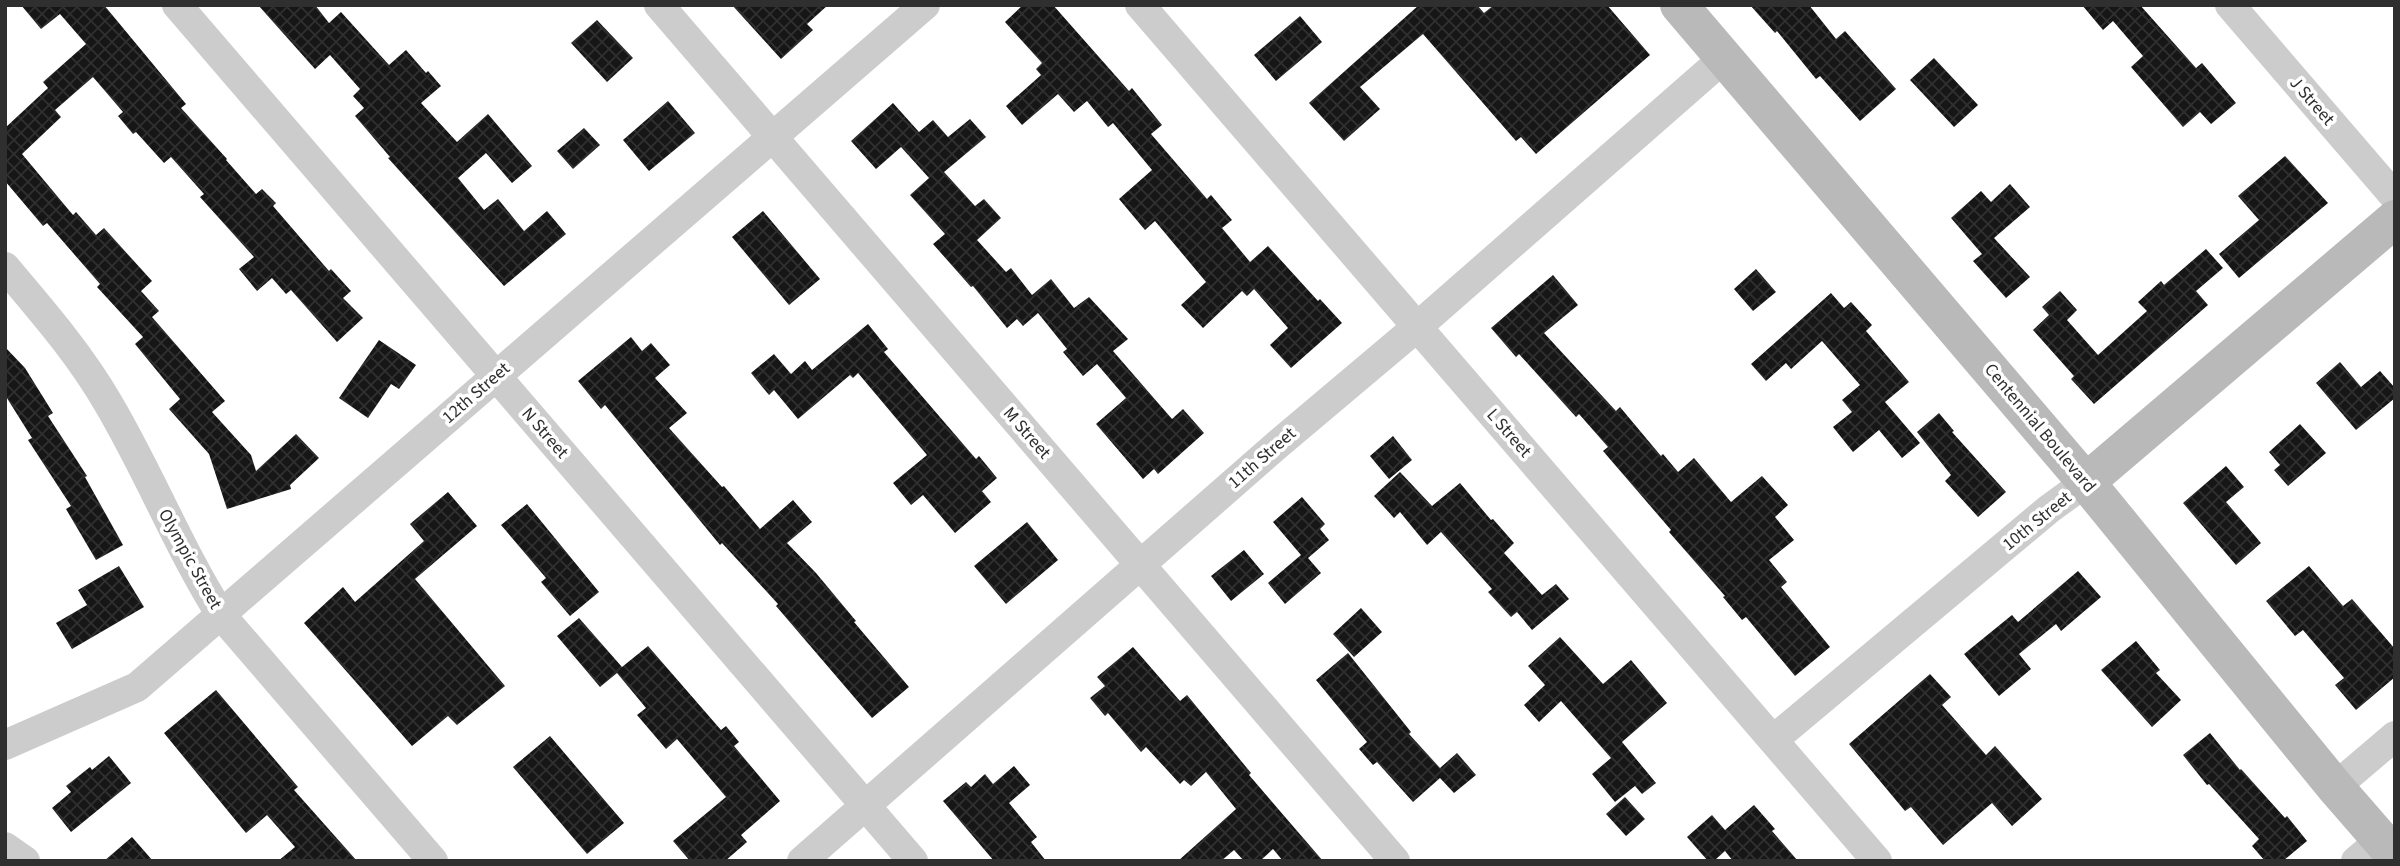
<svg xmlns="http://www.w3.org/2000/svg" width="2400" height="866" font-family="'Source Sans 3',sans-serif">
  <defs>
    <pattern id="building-cross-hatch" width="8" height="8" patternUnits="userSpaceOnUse" patternTransform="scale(1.75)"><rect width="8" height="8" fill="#161616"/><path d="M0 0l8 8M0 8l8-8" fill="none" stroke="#303030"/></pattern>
  </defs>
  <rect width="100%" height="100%" fill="#fff"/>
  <path fill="url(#building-cross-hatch)" d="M21 5H104L186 104 181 108 227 159 226 160 256 194 262 189 276 203 273 206 329 271 331 269 351 291 343 298 363 318 337 342 291 290 286 294 272 278 257 291 239 269 254 257 200 197 204 194 171 157 164 163 136 132 133 134 118 116 123 112 93 77 55 110 61 117 22 154 73 215 76 212 96 235 104 228 152 281 141 291 159 311 152 317 225 401 212 412 251 455 256 471 296 434 319 458 290 485 291 489 227 509 209 454 169 409 180 399 135 344 143 337 97 287 100 284 47 223 43 226 5 181V128L48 88 43 82 86 44 60 14 41 29Z
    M258 5H315L329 23 341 12 389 65 406 50 426 73 428 71 441 86 421 103 457 142 488 114 532 166 512 183 486 153 458 178 484 210 498 199 524 231 547 211 566 234 504 286 388 158 390 157 355 116 364 108 353 96 360 89 330 55 315 69Z
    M732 5H828L807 24 813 30 781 59Z
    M1023 5H1053L1129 91 1132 88 1162 125 1151 134 1207 199 1211 195 1232 220 1222 228 1250 262 1268 246 1318 301 1320 299 1342 323 1291 368 1270 345 1288 328 1254 289 1247 296 1242 291 1203 328 1181 305 1206 282 1155 221 1145 230 1119 199 1152 170 1113 123 1108 127 1087 101 1074 112 1058 94 1022 125 1006 106 1041 75 1036 69 1042 63 1005 22Z
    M1419 5H1477L1484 13 1494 5H1607L1650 55 1536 154 1521 137 1516 141 1423 34 1360 87 1380 109 1344 141 1309 103Z
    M1750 5H1809L1836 39 1845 31 1896 89 1860 121 1820 76 1816 79 1777 31 1775 33Z
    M2082 5H2140L2196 68 2202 63 2236 103 2211 124 2200 112 2183 127 2131 67 2143 56 2113 21 2103 30Z
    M1300 16 1322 42 1276 81 1254 55Z
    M597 20 633 58 607 82 571 43Z
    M1934 58 1978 105 1954 127 1910 80Z
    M668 101 695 133 649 171 623 140Z
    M893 103 919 132 933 120 948 137 970 119 986 137 944 172 975 206 984 199 1001 218 977 240 1006 272 1011 268 1032 295 1051 279 1074 308 1089 297 1128 339 1113 351 1172 419 1183 409 1204 433 1158 474 1154 469 1143 479 1096 424 1126 398 1097 364 1083 376 1063 352 1067 349 1038 313 1023 326 1017 319 1007 328 973 286 971 287 933 244 945 234 910 195 929 178 901 147 876 169 851 141Z
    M584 128 600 145 573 169 557 151Z
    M2285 156 2328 203 2239 278 2219 254 2259 220 2238 196Z
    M2010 184 2030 207 1994 238 2030 277 2006 298 1973 261 1982 254 1951 218 1981 191 1991 202Z
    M763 211 820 279 789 305 732 237Z
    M2206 249 2223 268 2196 291 2208 305 2094 404 2071 379 2074 376 2033 330 2049 315 2042 307 2060 291 2077 310 2067 320 2098 355 2147 311 2138 302 2161 281 2164 285Z
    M1756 269 1776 292 1753 311 1734 289Z
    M1553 275 1578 305 1544 333 1616 411 1620 407 1661 456 1663 454 1678 472 1694 458 1731 502 1762 476 1788 505 1775 517 1794 540 1769 560 1787 582 1781 587 1830 647 1795 676 1746 617 1742 620 1723 597 1725 596 1669 532 1671 530 1603 451 1608 447 1579 414 1576 417 1519 354 1516 357 1491 328Z
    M1831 293 1844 308 1851 302 1872 325 1866 331 1909 382 1885 402 1920 443 1902 458 1879 430 1853 452 1833 427 1852 412 1842 400 1860 385 1822 341 1791 369 1786 363 1766 381 1751 364Z
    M868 324 888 349 884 352 976 459 979 456 997 478 982 491 991 502 955 533 923 495 911 505 893 483 927 455 858 373 853 378 850 375 798 419 774 390 769 395 751 373 774 354 791 374 805 361 812 370Z
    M631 337 642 351 651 343 670 365 655 378 687 413 669 428 722 487 724 486 760 529 793 500 812 522 787 543 816 573 856 621 854 622 909 687 872 718 776 606 778 604 722 543 720 545 605 405 601 409 578 381Z
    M379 340 416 365 399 389 391 384 368 418 339 398Z
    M5 347 25 368 53 413 48 416 87 476 85 477 123 545 96 560 66 509 71 506 28 440 32 438 5 395Z
    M2340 362 2361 387 2380 371 2395 388V398L2356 430 2316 383Z
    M1939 413 1954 431 1952 432 2006 492 1978 517 1945 481 1951 475 1917 432Z
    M2300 424 2326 453 2288 486 2274 470 2280 465 2269 452Z
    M1393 436 1412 460 1389 479 1370 456Z
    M2226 466 2244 487 2226 502 2261 543 2236 565 2183 503Z
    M1400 472 1432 506 1460 483 1491 520 1493 519 1514 543 1504 553 1542 595 1556 584 1569 599 1532 630 1517 612 1511 617 1488 592 1492 589 1441 532 1427 545 1400 512 1394 518 1374 496Z
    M448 492 477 526 415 579 505 686 457 725 448 716 412 746 304 623 343 587 355 602 424 541 410 524Z
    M1302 497 1325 524 1320 529 1329 540 1308 558 1321 573 1285 604 1268 583 1301 555 1273 522Z
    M527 504 599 592 570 616 541 582 546 578 501 525Z
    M1027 522 1058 560 1006 604 974 566Z
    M1244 550 1264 574 1231 601 1211 576Z
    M119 566 144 607 72 649 56 623 87 605 78 590Z
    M2309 566 2343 606 2352 599 2395 649V677L2356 710 2335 685 2344 678 2303 630 2295 636 2266 601Z
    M2078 571 2101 597 2061 631 2056 624 2019 654 2031 669 1999 696 1964 654 2012 615 2018 622Z
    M1361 608 1382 632 1354 657 1333 634Z
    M579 618 622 667 648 646 721 730 726 726 739 742 734 746 780 801 741 835 747 842 725 861H690L673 841 726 797 677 739 666 749 637 715 646 708 617 673 600 687 557 636Z
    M1560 637 1603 684 1631 660 1667 703 1622 742 1656 783 1642 794 1635 786 1615 802 1592 774 1611 758 1561 701 1539 722 1524 705 1545 685 1528 666Z
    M2136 641 2160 670 2156 673 2181 700 2152 727 2101 670Z
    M1133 647 1180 701 1187 695 1251 773 1249 775 1323 861H1283L1273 849 1260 861H1244L1234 850 1221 861H1178L1236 809 1206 772 1191 786 1184 780 1180 784 1146 747 1141 752 1108 713 1105 716 1090 698 1105 686 1097 677Z
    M1348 653 1411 732 1409 734 1440 768 1457 753 1476 775 1454 793 1440 778 1413 802 1377 762 1373 765 1359 749 1367 742 1316 680Z
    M1930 674 1951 697 1942 705 1986 755 1995 746 2042 799 2012 826 1992 803 1943 845 1911 807 1905 811 1849 744Z
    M216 690 298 787 294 790 357 861H278L295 847 267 815 246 833 164 733Z
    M2210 733 2240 770 2241 769 2285 818 2287 816 2307 841 2283 861H2265L2252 846 2259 839 2209 784 2207 785 2183 755Z
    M550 736 624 823 587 854 513 767Z
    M109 756 131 783 71 832 52 808 71 792 66 786 90 767 92 770Z
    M1014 766 1030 785 1009 803 1037 837 1031 842 1046 861H994L943 801 966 782 971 787 985 774 993 784Z
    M1625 797 1645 819 1626 836 1606 814Z
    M1754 805 1775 829 1772 831 1798 861H1733L1725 851 1714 861H1708L1687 837 1712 815 1725 830Z
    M132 837 153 861H104Z"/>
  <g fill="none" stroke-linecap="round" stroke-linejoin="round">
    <path stroke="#ccc" stroke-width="30" d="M177 5 913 861
      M659 5 1395 861
      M1140 5 1877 861
      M2230 5 2395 197
      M5 267C42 311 79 353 108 403 149 472 178 547 221 615L433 861
      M1773 740 2049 509 2086 482
      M5 745 137 687 925 5
      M2335 787 2395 736
      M5 847 25 861
      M802 861 1277 445 1417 327 1724 58
      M2356 861 2381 840"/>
    <path stroke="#b9b9b9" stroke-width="38" d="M1679 5 2086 482 2335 787 2395 856
      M2086 482 2395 219"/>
  </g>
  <g text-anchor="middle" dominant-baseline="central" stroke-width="7" stroke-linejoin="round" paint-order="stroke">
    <g font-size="18" fill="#2f2f2f" stroke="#fff">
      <text transform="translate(2312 101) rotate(49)">J Street</text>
      <text transform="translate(476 393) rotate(-41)">12th Street</text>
      <text transform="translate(2040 428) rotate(50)">Centennial Boulevard</text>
      <text transform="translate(545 433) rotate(49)">N Street</text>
      <text transform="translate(1027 433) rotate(49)">M Street</text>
      <text transform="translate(1509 433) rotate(49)">L Street</text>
      <text transform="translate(1262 458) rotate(-41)">11th Street</text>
      <text transform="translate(2037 521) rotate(-39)">10th Street</text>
      <text transform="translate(190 559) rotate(61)">Olympic Street</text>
    </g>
  </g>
  <rect width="2400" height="866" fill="none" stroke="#2f2f2f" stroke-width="14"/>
</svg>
